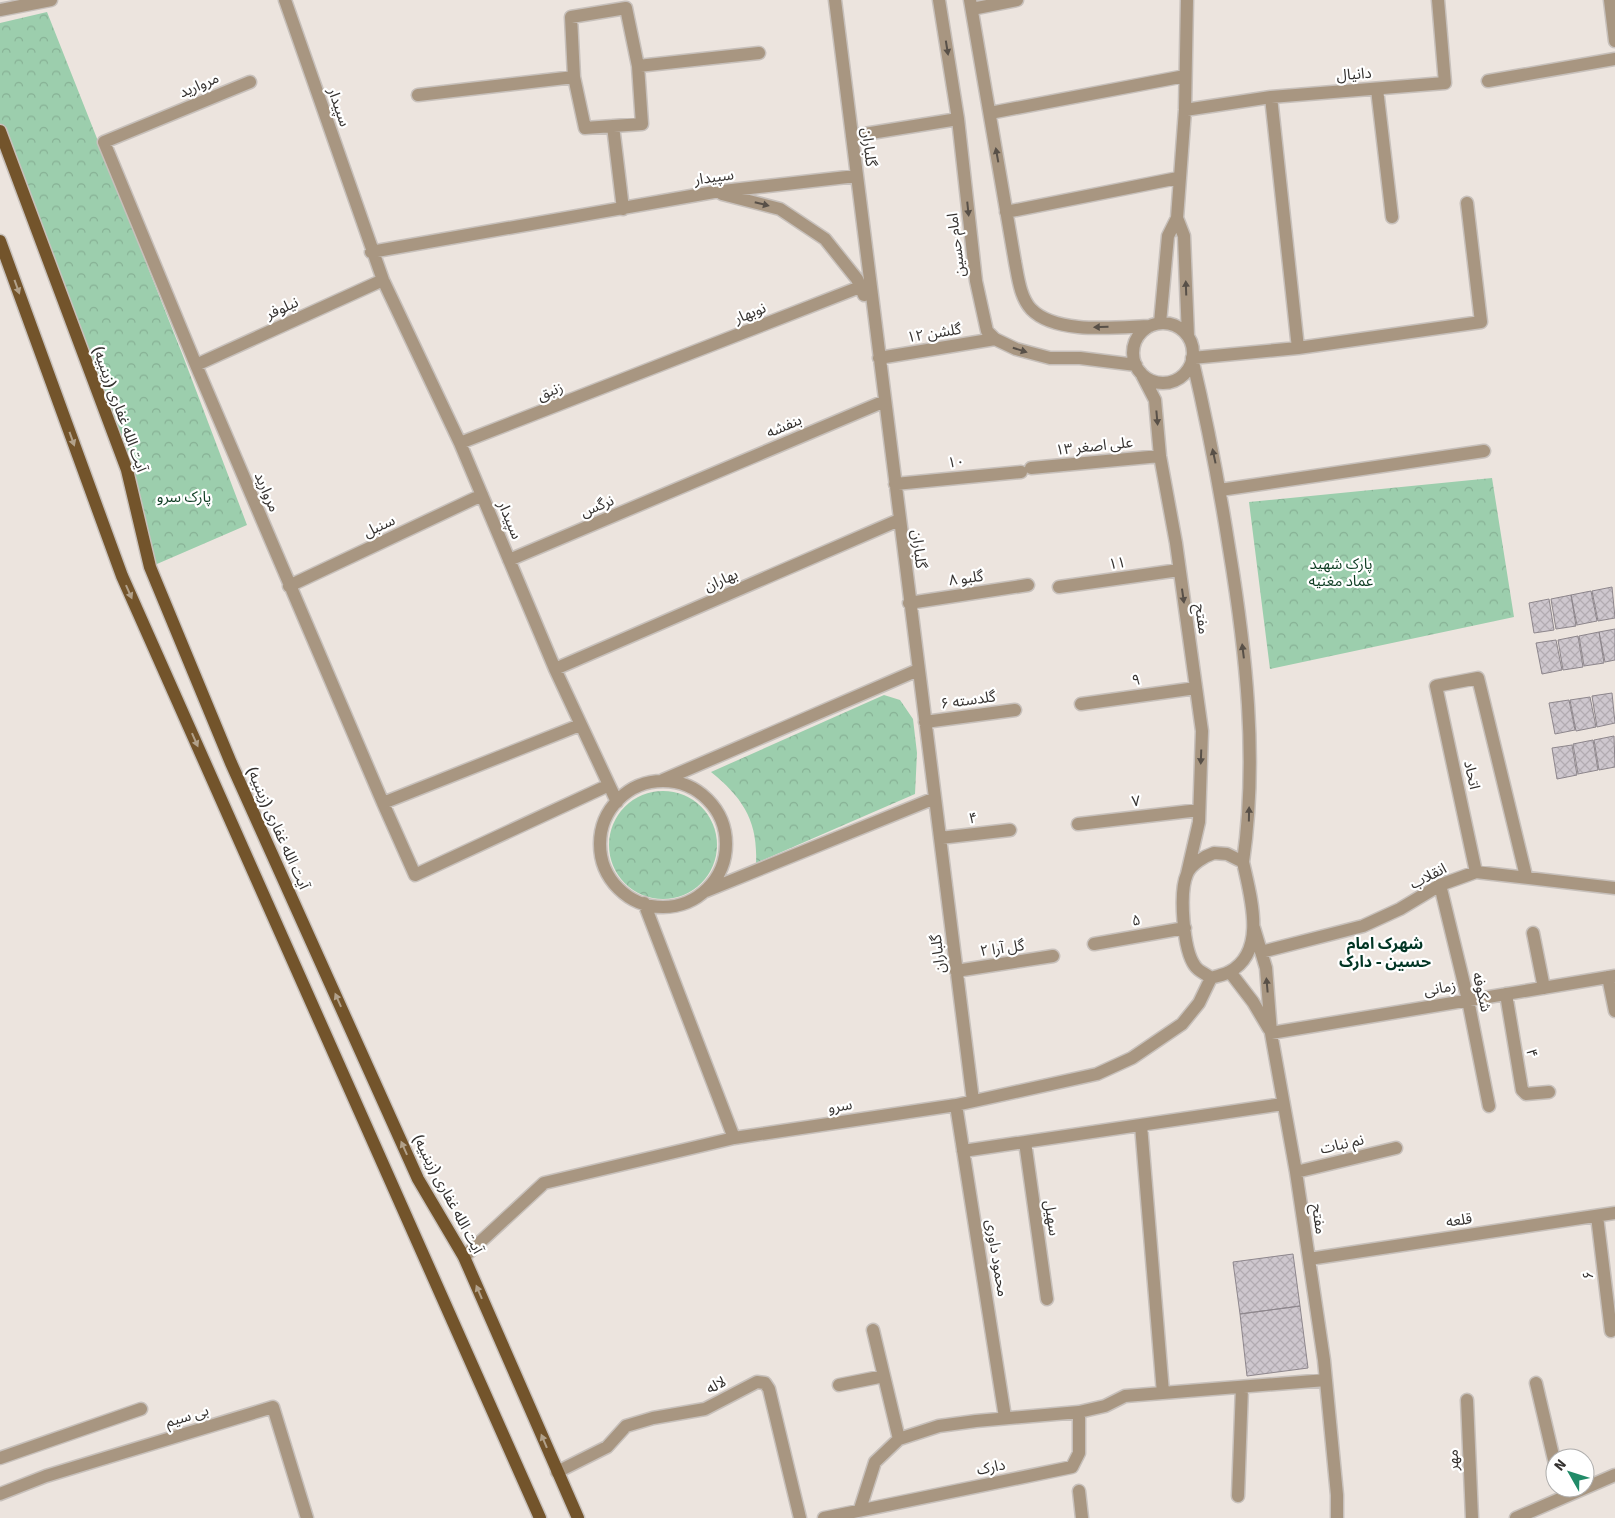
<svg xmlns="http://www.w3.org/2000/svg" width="1615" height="1518" font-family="Signika,'Noto Sans Arabic',sans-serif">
  <defs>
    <pattern id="park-crowns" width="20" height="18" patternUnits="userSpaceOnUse" patternTransform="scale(1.25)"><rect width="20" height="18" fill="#9ccead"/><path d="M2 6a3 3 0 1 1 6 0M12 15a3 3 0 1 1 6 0" fill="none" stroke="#87b195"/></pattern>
    <pattern id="building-cross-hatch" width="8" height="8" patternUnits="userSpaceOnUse" patternTransform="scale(1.25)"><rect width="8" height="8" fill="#cec7ce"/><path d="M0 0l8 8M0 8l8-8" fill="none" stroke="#b2abb1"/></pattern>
  </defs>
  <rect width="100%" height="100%" fill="#ece4de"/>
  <path fill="url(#park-crowns)" d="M47 12 183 356 247 525 150 567 127 470 0 131V23Z
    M1492 478 1514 617 1270 669 1249 502Z
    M884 695 900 700 913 719 917 753 915 794 756 863C758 821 743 798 711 772Z
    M609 845a54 54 0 1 1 108 0a54 54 0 1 1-108 0Z"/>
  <path fill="url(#building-cross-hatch)" stroke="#8d868c" d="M1612 587 1615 618 1598 621 1592 591Z
    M1591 591 1597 621 1577 625 1571 595Z
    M1571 595 1576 626 1556 629 1551 599Z
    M1549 599 1554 630 1534 633 1529 603Z
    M1615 629V660L1605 662 1599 632Z
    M1599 632 1604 663 1584 666 1579 636Z
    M1578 636 1583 667 1563 670 1558 640Z
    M1556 640 1562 670 1542 674 1536 643Z
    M1612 693 1615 723 1597 727 1592 696Z
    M1590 697 1596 727 1576 731 1570 700Z
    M1569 700 1575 730 1555 734 1549 703Z
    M1614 736 1615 767 1599 770 1594 740Z
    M1593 740 1598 770 1578 774 1573 744Z
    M1572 745 1577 775 1557 779 1552 748Z
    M1293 1254 1300 1306 1240 1314 1233 1262Z
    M1300 1306 1308 1368 1247 1376 1240 1314Z"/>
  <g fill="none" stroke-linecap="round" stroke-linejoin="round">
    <defs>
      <path id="minor" d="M285 0 383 280 460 443 555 669 617 802
        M835 0 973 1101
        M939 0 958 119 976 281 987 331 995 339 1016 349 1050 358H1080L1136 365
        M970 0 1015 262C1018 277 1020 297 1031 309 1056 335 1118 327 1150 326
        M1187 0 1185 110 1177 218 1184 236 1188 336
        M1610 0 1615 41
        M972 9 1017 0
        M0 10 51 0
        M638 66 759 53
        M1488 81 1615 59
        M250 82 104 142 196 365 383 803 580 725
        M1377 89 1392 217
        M418 95 574 77 585 128 642 124 638 66 626 8 571 17 574 77
        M1185 110 1271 97 1445 83 1438 0
        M990 113 1185 76
        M613 126 623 209
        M852 136 958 119
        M722 194 780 209 825 239 857 279 864 295
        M1006 212 1178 178
        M371 252 714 192 856 176
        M1160 323 1168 236 1177 218
        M1133 353a30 30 0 1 1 60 0a30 30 0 1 1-60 0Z
        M1298 348 1481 322 1467 203
        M879 358 995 339
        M196 365 383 280
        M1141 373 1155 400 1160 456 1176 543 1202 731 1199 822 1187 874
        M460 443 860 287
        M1031 468 1160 456
        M895 484 1021 472
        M1220 490 1484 451
        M509 560 885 401
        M289 586 482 495
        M1059 587 1179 570
        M909 603 1028 585
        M555 669 899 520
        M1081 704 1196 688
        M925 722 1015 710
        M663 780 918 670
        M600 844a63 63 0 1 1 126 0a63 63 0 1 1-126 0Z
        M383 803 415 875 609 785
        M1078 824 1199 810
        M940 838 1010 830
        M1214 853 1227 854 1243 862C1250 895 1268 952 1229 972 1224 975 1216 976 1211 978 1206 974 1198 971 1195 966 1183 950 1179 892 1187 874 1191 864 1205 856 1214 853Z
        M1243 862C1258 759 1246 651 1229 548 1219 484 1207 421 1192 358L1298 348 1271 97
        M1476 872 1436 686 1478 678 1526 876
        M1440 885 1468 1000 1489 1106
        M706 891 935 798
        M644 903 734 1138
        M1254 928 1266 968 1271 1033 1296 1172 1324 1360 1337 1495V1518
        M1533 933 1544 988
        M1094 944 1185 928
        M1261 952 1363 926 1400 909 1440 885 1476 872 1615 888
        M956 971 1053 956
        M1230 972 1253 1002 1269 1029
        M1608 977 1615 1011
        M1506 994 1522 1090 1526 1094 1549 1092
        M1271 1033 1615 976
        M956 1105 1005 1417
        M1141 1125 1163 1393
        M1025 1142 1047 1299
        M963 1151 1283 1104
        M1296 1172 1396 1148
        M1597 1216 1611 1331
        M464 1257 544 1183 734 1138 956 1105 1097 1074 1132 1058 1182 1024 1199 1003 1211 978
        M1309 1259 1615 1213
        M873 1330 899 1439
        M1536 1383 1555 1464
        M839 1385 884 1376
        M1467 1400 1472 1518
        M0 1458 141 1409
        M557 1472 607 1447 626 1426 653 1418 705 1409 757 1382 765 1383 769 1389 800 1518
        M1079 1491 1082 1518
        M0 1494 46 1476 273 1407 307 1518
        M1238 1496 1242 1387
        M860 1509 875 1462 899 1439 939 1426 976 1421 1079 1412 1105 1406 1125 1396 1326 1380
        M824 1518 1072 1467 1079 1453V1412
        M1516 1518 1615 1475"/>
      <path id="major" d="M0 131 127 470 150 567 231 763 418 1179 464 1257 578 1518
        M0 241 122 576 540 1518"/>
    </defs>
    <use href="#minor" stroke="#c7c0bb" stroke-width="15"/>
    <use href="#major" stroke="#c7c0bb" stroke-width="15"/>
    <use href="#minor" stroke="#a89681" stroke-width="12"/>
    <use href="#major" stroke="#73542b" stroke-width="12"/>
  </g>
  <defs><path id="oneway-solid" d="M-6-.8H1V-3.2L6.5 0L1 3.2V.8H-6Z" transform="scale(1.25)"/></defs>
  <g fill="#585048">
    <use href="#oneway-solid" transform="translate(947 48) rotate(81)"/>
    <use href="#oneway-solid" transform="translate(997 155) rotate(-100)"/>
    <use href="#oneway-solid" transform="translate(762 204) rotate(14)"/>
    <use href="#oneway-solid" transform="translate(968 209) rotate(84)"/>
    <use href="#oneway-solid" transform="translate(1186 288) rotate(-92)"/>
    <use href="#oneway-solid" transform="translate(1101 327) rotate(179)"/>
    <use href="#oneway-solid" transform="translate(1020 350) rotate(17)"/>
    <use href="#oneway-solid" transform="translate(1157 418) rotate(85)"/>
    <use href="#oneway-solid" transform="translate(1214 456) rotate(-102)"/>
    <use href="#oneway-solid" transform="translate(1183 596) rotate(82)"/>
    <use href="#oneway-solid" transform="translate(1243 651) rotate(-97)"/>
    <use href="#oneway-solid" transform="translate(1201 757) rotate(92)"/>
    <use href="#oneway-solid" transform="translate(1249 814) rotate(-89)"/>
    <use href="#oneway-solid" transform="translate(1267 985) rotate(-95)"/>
  </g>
  <g fill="#b2a18a">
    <use href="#oneway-solid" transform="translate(17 287) rotate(70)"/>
    <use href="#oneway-solid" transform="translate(72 439) rotate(70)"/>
    <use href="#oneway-solid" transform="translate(129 592) rotate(66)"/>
    <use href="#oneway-solid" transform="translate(195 740) rotate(66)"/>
    <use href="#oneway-solid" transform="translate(338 1000) rotate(-114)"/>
    <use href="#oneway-solid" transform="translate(404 1148) rotate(-114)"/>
    <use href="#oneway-solid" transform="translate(479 1292) rotate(-113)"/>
    <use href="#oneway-solid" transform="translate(544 1441) rotate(-113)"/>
  </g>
  <g text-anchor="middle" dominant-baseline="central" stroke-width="4.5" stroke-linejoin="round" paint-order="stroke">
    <g font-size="15" fill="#353230" stroke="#fff">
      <text transform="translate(1354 74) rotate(-4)">دانیال</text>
      <text transform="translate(199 85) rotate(-23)">مروارید</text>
      <text transform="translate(339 107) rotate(71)">سپیدار</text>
      <text transform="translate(869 147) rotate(83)">گلباران</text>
      <text transform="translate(714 177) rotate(-8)">سپیدار</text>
      <text transform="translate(956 245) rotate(-97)">امام حسین</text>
      <text transform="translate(282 308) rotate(-24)">نیلوفر</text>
      <text transform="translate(750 313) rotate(-22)">نوبهار</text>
      <text transform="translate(934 333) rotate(-9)">گلشن ۱۲</text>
      <text transform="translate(550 391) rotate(-21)">زنبق</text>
      <text transform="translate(120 409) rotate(70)">آیت الله غفاری (زینبیه)</text>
      <text transform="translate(784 426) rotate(-23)">بنفشه</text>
      <text transform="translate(1094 446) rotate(-6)">علی اصغر ۱۳</text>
      <text transform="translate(956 462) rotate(-6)">۱۰</text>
      <text transform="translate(267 492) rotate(67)">مروارید</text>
      <text transform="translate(597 506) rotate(-23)">نرگس</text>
      <text transform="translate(510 520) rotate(67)">سپیدار</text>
      <text transform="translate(379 526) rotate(-25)">سنبل</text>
      <text transform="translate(919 549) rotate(83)">گلباران</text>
      <text transform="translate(1117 563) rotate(-8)">۱۱</text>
      <text transform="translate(966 578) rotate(-8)">گلبو ۸</text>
      <text transform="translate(721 580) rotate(-23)">بهاران</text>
      <text transform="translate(1202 619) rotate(82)">مفتح</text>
      <text transform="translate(1136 680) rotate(-8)">۹</text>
      <text transform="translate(968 700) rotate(-8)">گلدسته ۶</text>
      <text transform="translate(1472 775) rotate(78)">اتحاد</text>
      <text transform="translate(1136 801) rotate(-7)">۷</text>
      <text transform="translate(973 818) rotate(-6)">۴</text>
      <text transform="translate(278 828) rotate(66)">آیت الله غفاری (زینبیه)</text>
      <text transform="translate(1428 876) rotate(-27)">انقلاب</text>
      <text transform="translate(1136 920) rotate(-10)">۵</text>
      <text transform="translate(1002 948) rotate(-8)">گل آرا ۲</text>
      <text transform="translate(938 954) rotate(-97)">گلباران</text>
      <text transform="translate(1440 988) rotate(-9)">زمانی</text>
      <text transform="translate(1482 992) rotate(77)">شکوفه</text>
      <text transform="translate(1532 1053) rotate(80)">۴</text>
      <text transform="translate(840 1106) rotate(-9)">سرو</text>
      <text transform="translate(1342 1144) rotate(-13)">نم نبات</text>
      <text transform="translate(448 1194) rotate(62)">آیت الله غفاری (زینبیه)</text>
      <text transform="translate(1052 1218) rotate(82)">سهیل</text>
      <text transform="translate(1319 1219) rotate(82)">مفتح</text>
      <text transform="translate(1459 1220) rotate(-8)">قلعه</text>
      <text transform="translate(997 1258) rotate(81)">محمود داوری</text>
      <text transform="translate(1588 1275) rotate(-97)">۶</text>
      <text transform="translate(716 1385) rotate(-28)">لاله</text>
      <text transform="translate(187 1416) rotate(-17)">بی سیم</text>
      <text transform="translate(1453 1460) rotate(-92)">مهر</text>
      <text transform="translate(991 1467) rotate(-11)">دارک</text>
    </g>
    <g font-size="15" fill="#0e3d23" stroke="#fff">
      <text x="184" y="497">پارک سرو</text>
      <text x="1341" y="564">پارک شهید<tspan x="1341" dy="17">عماد مغنیه</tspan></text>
    </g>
    <g font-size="16" font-weight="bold" fill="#013524" stroke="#fff">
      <text x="1385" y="944">شهرک امام<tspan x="1385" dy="18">حسین - دارک</tspan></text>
    </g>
  </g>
  <g transform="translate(1570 1473) rotate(309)"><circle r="24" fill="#ffffff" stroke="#aeadac"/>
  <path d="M0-4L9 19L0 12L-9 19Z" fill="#218b68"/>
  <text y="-8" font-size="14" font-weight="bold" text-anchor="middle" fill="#353230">N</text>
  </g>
</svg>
